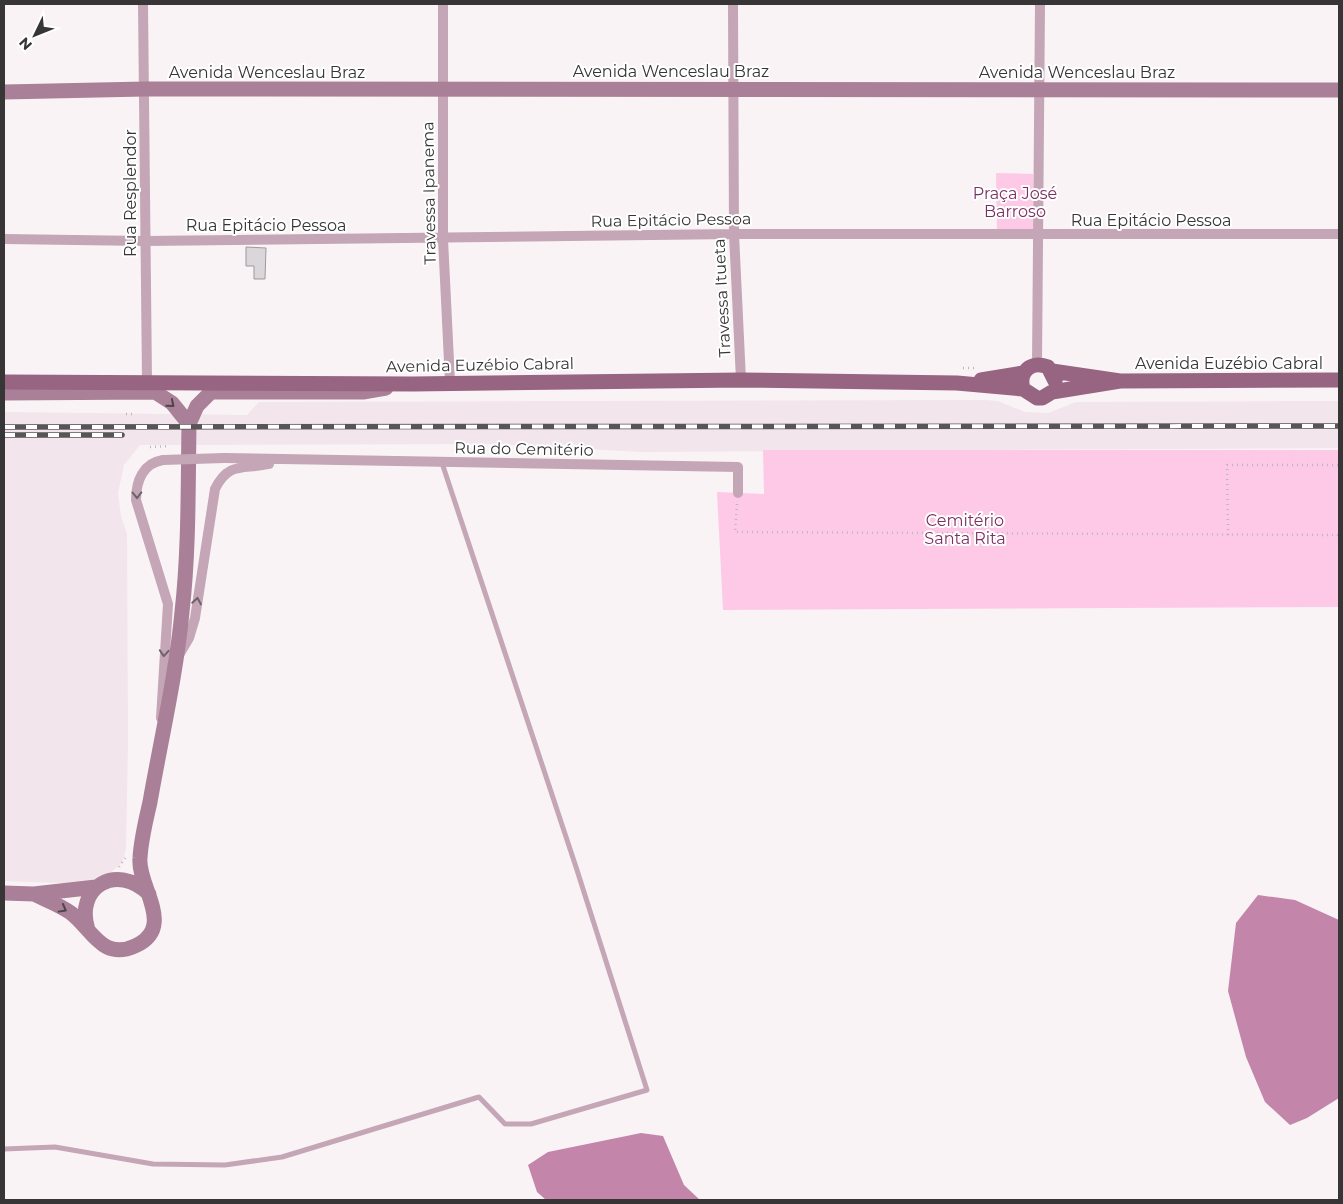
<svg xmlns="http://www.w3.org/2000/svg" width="1343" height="1204" font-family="Montserrat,sans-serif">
  <rect width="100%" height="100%" fill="#f9f3f6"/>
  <path fill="#f2e5ec" d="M985 400 998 401 1025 412 1048 413 1076 402 1339 401V448L643 452 488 444 140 445 124 465 118 493 121 516 127 534 128 743 126 849 122 863 101 880 89 884 4 881V412L247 415 259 402Z"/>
  <path fill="#fdc9e6" d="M996 173 1033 174 1034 232H997Z
    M763 450H1339V607L723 610 717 492 764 494Z"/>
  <path fill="#c485aa" d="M1258 895 1295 900 1339 920V1098L1307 1118 1290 1125 1265 1102 1246 1057 1228 991 1236 923Z
    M641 1133 663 1136 684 1185 700 1200H546L537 1192 528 1165 548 1152Z"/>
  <path fill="#dbd6d9" stroke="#9e999c" d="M246 247 266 248 265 279H254V266H246Z"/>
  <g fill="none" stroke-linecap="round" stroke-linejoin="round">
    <path stroke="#bdb8bb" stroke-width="2.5" stroke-dasharray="1 4" stroke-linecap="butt" d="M963 368H975
      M126 414H136
      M150 447 169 446
      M737 504 735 532 1339 535
      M1228 535 1227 465H1339
      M119 867 126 857"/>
    <path stroke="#c4a6b6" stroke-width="5" d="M4 1149 55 1147 153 1164 225 1165 282 1157 479 1097 505 1124H531L647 1090 576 867 442 463"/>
    <path stroke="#c4a6b6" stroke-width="10" d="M143 4 147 381
      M443 4V239L450 382
      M733 4 734 234 741 380
      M4 239 145 241 734 234H1339
      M1037 364 1040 4
      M224 458 738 467V493
      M179 655 189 638 195 618 215 489C229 461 243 470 269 464
      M161 718 168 604 136 500C136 481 143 463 163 460"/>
    <path stroke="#aa8098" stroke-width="15" d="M4 92 145 89 1339 90
      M4 393 155 392 172 403 189 424
      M4 893 34 894 96 887
      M34 894C46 900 60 905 71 913 92 929 102 961 135 946 177 927 137 886 140 858 141 839 146 820 150 802 161 739 176 676 182 612 189 550 188 486 189 424L197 406 211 392H363L386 388
      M88 930C74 887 117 862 149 894"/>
    <path stroke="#976482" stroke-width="15" d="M1052 371 1120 381 1339 380
      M981 380 1023 373
      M4 382 413 384 741 380 957 383 1023 389 1037 398H1042L1052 392 1120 381
      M1023 389C1018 372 1031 360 1048 367L1055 381"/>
    <defs>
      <path id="rail" d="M4 427 1339 426
        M4 435H122"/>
    </defs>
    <use href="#rail" stroke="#585556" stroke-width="5.5"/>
    <use href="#rail" stroke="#fff" stroke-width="4" stroke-dasharray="11" stroke-linecap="butt"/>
    <path stroke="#c4a6b6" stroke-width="10" d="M163 460 224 458"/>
  </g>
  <defs><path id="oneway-chevron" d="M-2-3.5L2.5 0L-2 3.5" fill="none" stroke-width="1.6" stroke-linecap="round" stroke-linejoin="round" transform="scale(1.25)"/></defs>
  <g stroke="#4e444a">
    <use href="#oneway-chevron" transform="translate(171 404) rotate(40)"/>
    <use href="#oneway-chevron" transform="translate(63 909) rotate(29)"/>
  </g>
  <g stroke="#6f6269">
    <use href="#oneway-chevron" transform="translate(137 495) rotate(89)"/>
    <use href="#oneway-chevron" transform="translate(197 601) rotate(-81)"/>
    <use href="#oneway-chevron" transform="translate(164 653) rotate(94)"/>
  </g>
  <g text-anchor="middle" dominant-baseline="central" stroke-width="4" stroke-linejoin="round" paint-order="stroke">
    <g font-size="16" fill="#373536" stroke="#fff">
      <text x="671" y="71">Avenida Wenceslau Braz</text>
      <text x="267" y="72">Avenida Wenceslau Braz</text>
      <text x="1077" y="72">Avenida Wenceslau Braz</text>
      <text transform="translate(130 193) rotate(-90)">Rua Resplendor</text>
      <text transform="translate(429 193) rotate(-91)">Travessa Ipanema</text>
      <text transform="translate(671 220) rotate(-1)">Rua Epitácio Pessoa</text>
      <text x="1151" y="220">Rua Epitácio Pessoa</text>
      <text x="266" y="225">Rua Epitácio Pessoa</text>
      <text transform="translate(722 298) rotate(-93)">Travessa Itueta</text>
      <text x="1229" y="363">Avenida Euzébio Cabral</text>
      <text transform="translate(480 365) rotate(-1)">Avenida Euzébio Cabral</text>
      <text transform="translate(524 449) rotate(1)">Rua do Cemitério</text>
    </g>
    <g font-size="16" fill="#7c3061" stroke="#fff">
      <text x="1015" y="193">Praça José<tspan x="1015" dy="18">Barroso</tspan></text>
      <text x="965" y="520">Cemitério<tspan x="965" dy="18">Santa Rita</tspan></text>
    </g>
  </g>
  <rect width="1343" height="1204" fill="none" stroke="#373536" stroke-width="10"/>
  <g transform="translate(35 35) rotate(227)" stroke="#ffffff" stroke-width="4" paint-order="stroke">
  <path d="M0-4L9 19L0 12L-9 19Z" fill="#373536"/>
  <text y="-8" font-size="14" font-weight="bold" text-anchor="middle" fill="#373536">N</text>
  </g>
</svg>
